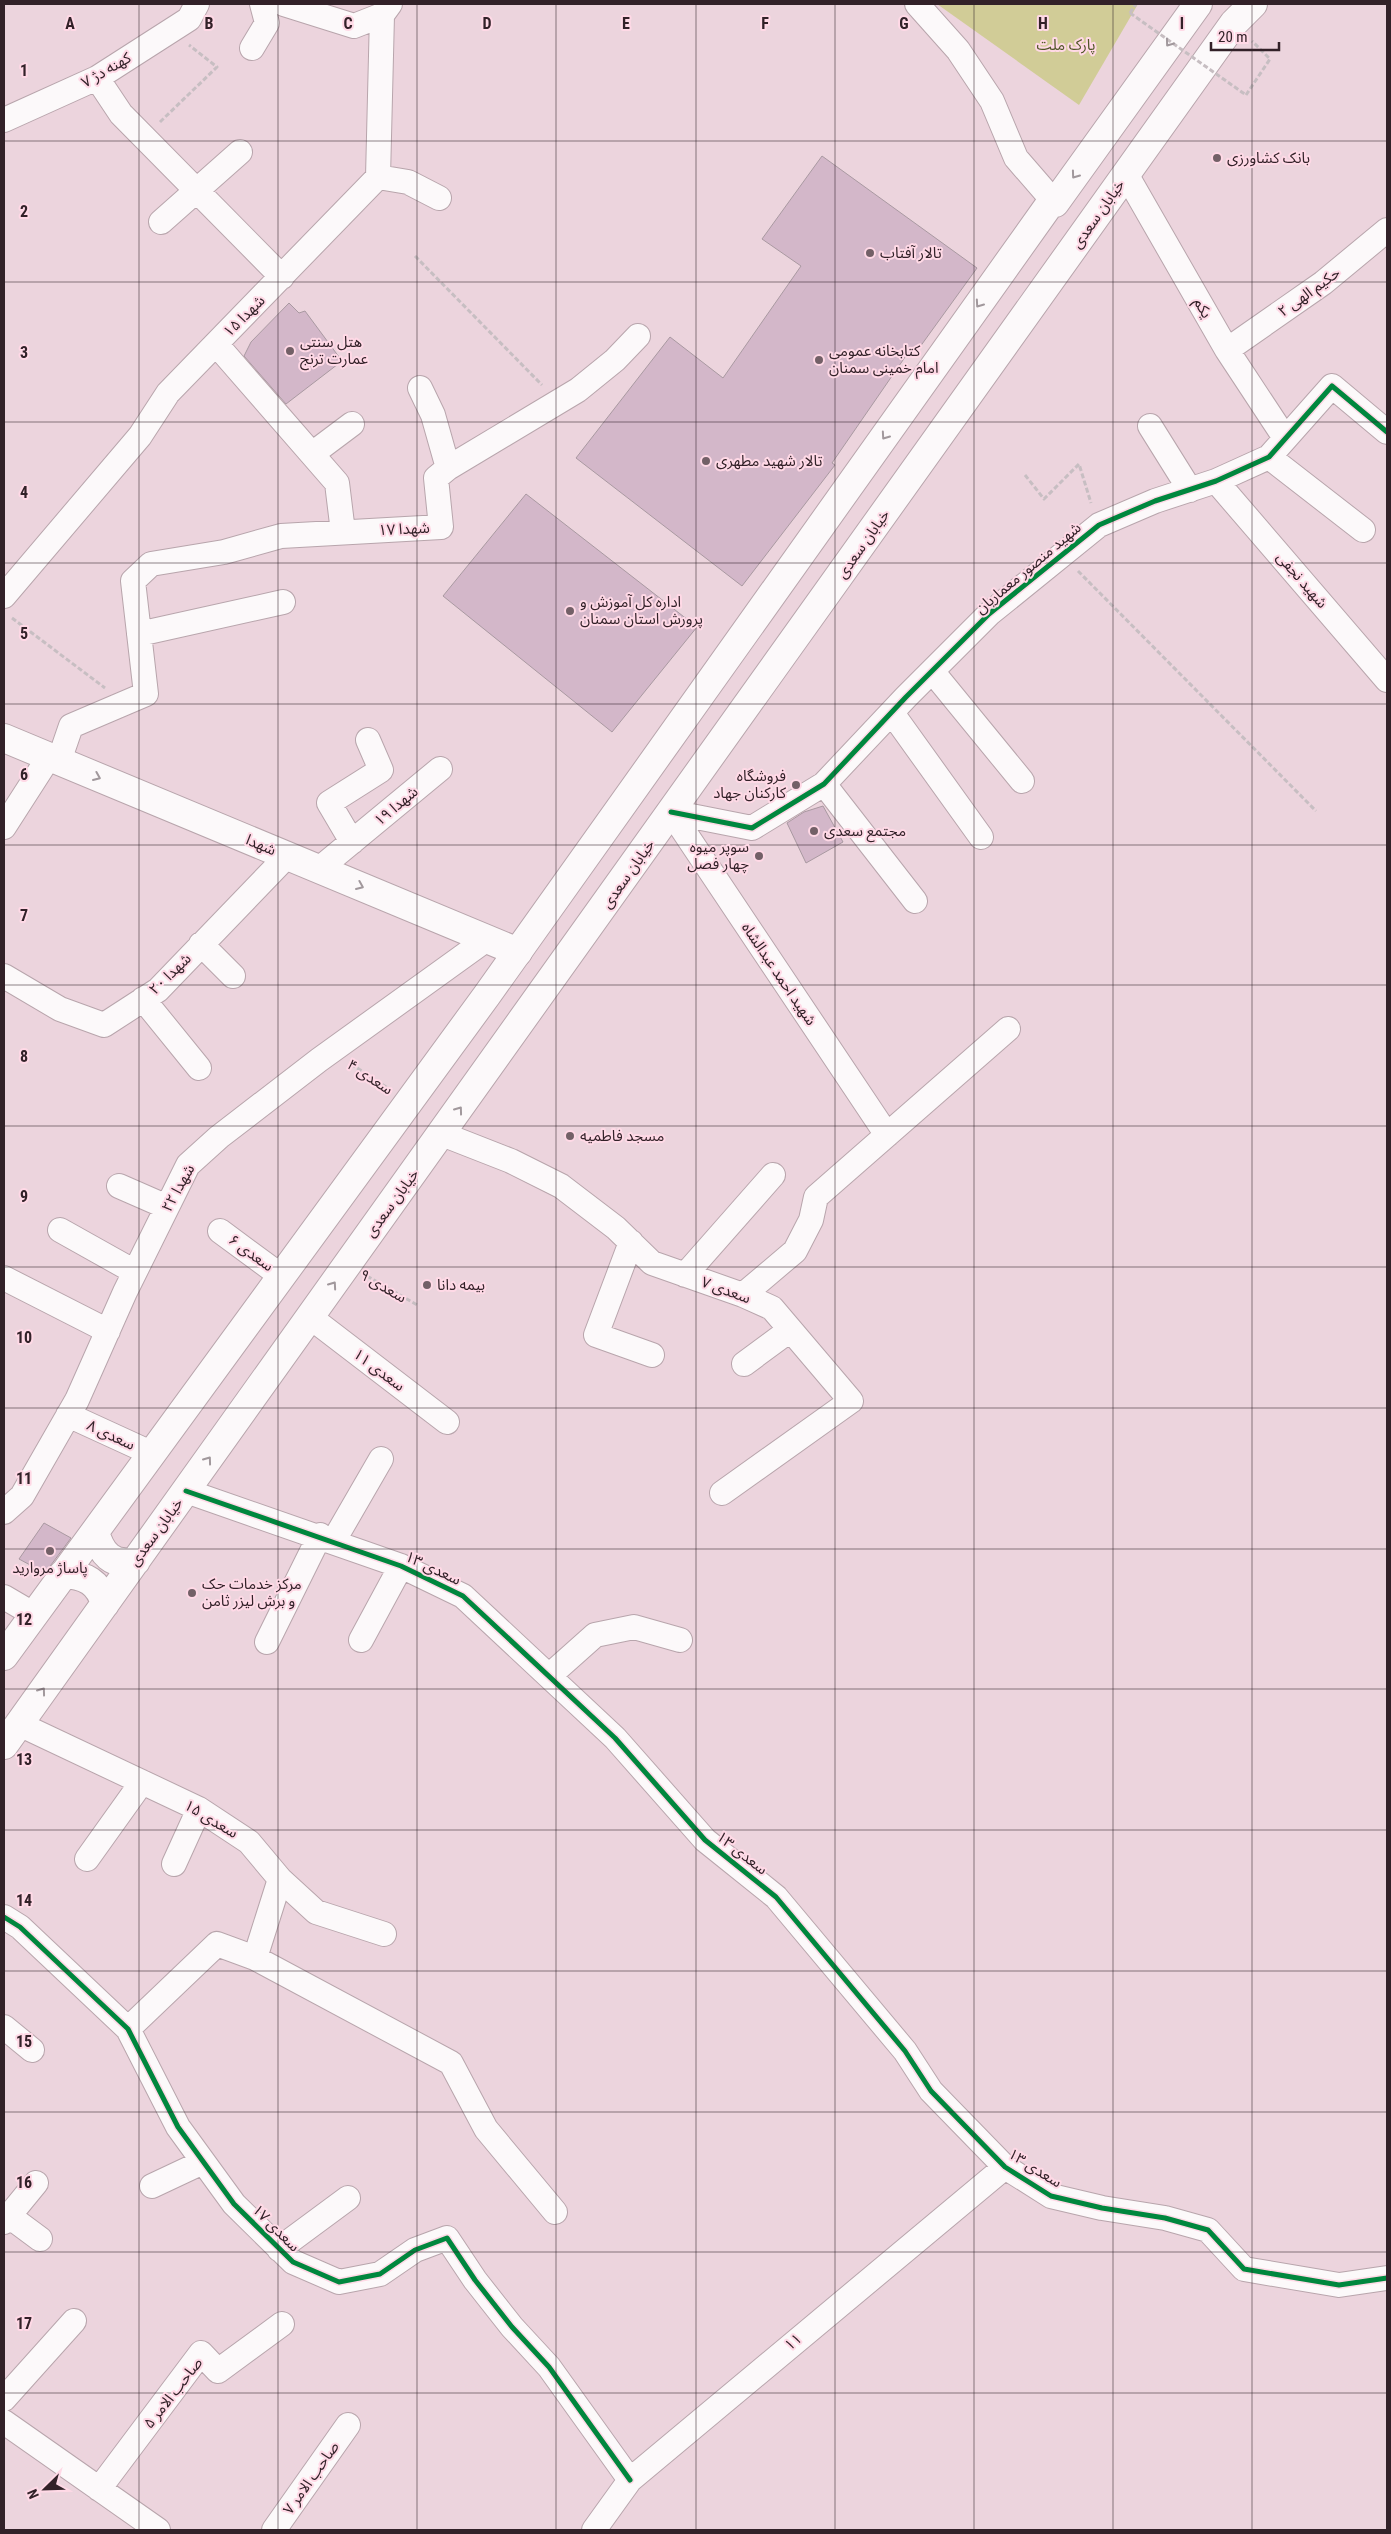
<svg xmlns="http://www.w3.org/2000/svg" width="1391" height="2534" font-family="'Roboto Condensed','Noto Sans Arabic',sans-serif">
  <rect width="100%" height="100%" fill="#ecd4dd"/>
  <path fill="#d1cc97" d="M937 4H1138L1079 105Z"/>
  <path fill="#d3b7c9" stroke="#a999a1" d="M822 156 977 268 917 351 912 347 832 463 835 465 742 586 576 458 670 337 723 378 801 266 762 239Z
    M289 303 299 313 305 311 342 361 286 404 244 356 251 342Z
    M526 494 697 627 612 732 443 596Z
    M823 806 843 842 806 863 787 823 804 812Z
    M44 1523 71 1538 45 1573 19 1559Z"/>
  <g fill="none" stroke-linecap="round" stroke-linejoin="round">
    <defs>
      <path id="minor" d="M284 4 354 26 382 15
        M917 4 958 50 992 101 1016 158 1055 203
        M252 48 267 23 262 4
        M97 78 121 114 282 277
        M4 120 97 78 189 19 197 4
        M1126 174 1227 350 1285 438
        M378 177 408 182 439 198
        M161 222 240 152
        M216 344 337 483 343 532
        M1227 350 1323 283 1387 230
        M420 388 433 415 448 468
        M1150 426 1190 490
        M312 454 352 424
        M1269 457 1363 530
        M1216 481 1387 680
        M4 596 140 436 168 393 378 177 382 15 390 4
        M139 634 283 602
        M932 671 1022 781
        M892 713 981 837
        M59 761 71 726 146 694 133 581 151 564 224 552 281 536 441 527 436 478 448 468 578 390 615 360 638 336
        M824 784 915 901
        M671 812 752 828 824 784 906 697 989 614 1099 525 1155 501 1216 481 1269 457 1332 386 1387 432
        M671 812 887 1135
        M4 827 49 757
        M352 842 329 803 381 770 368 740
        M319 869 440 769
        M201 944 233 976
        M4 976 60 1009 104 1025 158 990 287 856
        M143 999 199 1068
        M442 1134 511 1161 561 1186 616 1228 652 1263 743 1295 772 1308 851 1401 722 1493
        M119 1186 167 1207
        M60 1230 135 1272
        M220 1231 281 1276
        M631 1242 596 1335 652 1355
        M685 1275 773 1175
        M4 1278 108 1331
        M743 1295 795 1251 811 1220 816 1197 1008 1029
        M310 1317 447 1422
        M744 1364 790 1330
        M68 1415 153 1454
        M186 1491 401 1566 463 1596 615 1738 705 1840 776 1897 905 2051 931 2091 1005 2167 1051 2196 1102 2208 1165 2218 1208 2230 1244 2269 1339 2285 1387 2278
        M4 1512 22 1496 77 1400 125 1292 188 1165 219 1137 319 1060 487 939
        M333 1542 381 1459
        M4 1597 33 1614
        M361 1640 401 1566
        M267 1642 320 1535
        M549 1676 595 1635 634 1627 680 1640
        M19 1724 199 1809 249 1842 280 1879 316 1912 384 1934
        M87 1859 142 1782
        M174 1864 199 1809
        M4 1917 20 1927 128 2029 178 2127 234 2204 293 2262 339 2282 380 2274 415 2250 447 2238 475 2280 512 2327 549 2367 630 2480
        M255 1958 280 1879
        M4 2027 32 2050
        M128 2029 217 1944 255 1958 451 2063 486 2129 555 2212
        M152 2186 203 2162
        M9 2216 40 2239
        M4 2222 36 2183
        M279 2249 348 2198
        M4 2399 74 2321
        M4 2422 158 2530
        M99 2489 201 2353 218 2371 282 2324
        M274 2530 348 2425
        M594 2530 630 2480 1005 2167"/>
      <path id="tertiary" d="M4 738 518 952"/>
      <path id="secondary" d="M95 1532C101 1553 112 1567 136 1561
        M63 1574C85 1575 99 1582 105 1604
        M4 1656 487 995 1052 201 1055 203 1198 4
        M4 1745 1234 23 1253 4"/>
    </defs>
    <use href="#minor" stroke="#b8a5ac" stroke-width="26"/>
    <use href="#tertiary" stroke="#b8a5ac" stroke-width="30"/>
    <use href="#secondary" stroke="#b8a5ac" stroke-width="30"/>
    <path stroke="#c7bec2" stroke-width="3" stroke-dasharray="5 2.5" stroke-linecap="butt" d="M1130 13 1136 4
      M1246 95 1270 59 1252 41
      M160 122 217 67 189 45
      M415 256 542 385
      M1025 475 1044 499 1079 464 1091 503
      M1078 571 1316 811
      M12 618 105 688
      M351 1064 389 1089
      M367 1276 419 1306"/>
    <use href="#minor" stroke="#fcf9fa" stroke-width="24"/>
    <use href="#tertiary" stroke="#fcf9fa" stroke-width="28"/>
    <use href="#secondary" stroke="#fcf9fa" stroke-width="28"/>
    <path stroke="#c7bec2" stroke-width="3" stroke-dasharray="5 2.5" stroke-linecap="butt" d="M1130 13 1246 95"/>
    <defs>
      <path id="cycleway" d="M671 812 752 828 824 784 906 697 989 614 1099 525 1155 501 1216 481 1269 457 1332 386 1387 432
        M186 1491 401 1566 463 1596 615 1738 705 1840 776 1897 905 2051 931 2091 1005 2167 1051 2196 1102 2208 1165 2218 1208 2230 1244 2269 1339 2285 1387 2278
        M4 1917 20 1927 128 2029 178 2127 234 2204 293 2262 339 2282 380 2274 415 2250 447 2238 475 2280 512 2327 549 2367 630 2480"/>
    </defs>
    <use href="#cycleway" stroke="#ffd9e6" stroke-width="8"/>
    <use href="#cycleway" stroke="#00873e" stroke-width="5"/>
  </g>
  <defs><path id="oneway-chevron" d="M-2-3.5L2.5 0L-2 3.5" fill="none" stroke-width="1.6" stroke-linecap="round" stroke-linejoin="round" transform="scale(1.25)"/></defs>
  <g stroke="#a1989c">
    <use href="#oneway-chevron" transform="translate(1169 43) rotate(126)"/>
    <use href="#oneway-chevron" transform="translate(1075 175) rotate(126)"/>
    <use href="#oneway-chevron" transform="translate(979 304) rotate(125)"/>
    <use href="#oneway-chevron" transform="translate(885 436) rotate(125)"/>
    <use href="#oneway-chevron" transform="translate(97 777) rotate(23)"/>
    <use href="#oneway-chevron" transform="translate(360 886) rotate(23)"/>
    <use href="#oneway-chevron" transform="translate(459 1110) rotate(-54)"/>
    <use href="#oneway-chevron" transform="translate(333 1285) rotate(-55)"/>
    <use href="#oneway-chevron" transform="translate(208 1460) rotate(-54)"/>
    <use href="#oneway-chevron" transform="translate(42 1691) rotate(-54)"/>
  </g>
  <path fill="none" stroke="#322128" stroke-width="1" stroke-opacity="0.55" d="M139 4V2530M278 4V2530M417 4V2530M556 4V2530M696 4V2530M835 4V2530M974 4V2530M1113 4V2530M1252 4V2530M4 141H1387M4 282H1387M4 422H1387M4 563H1387M4 704H1387M4 845H1387M4 985H1387M4 1126H1387M4 1267H1387M4 1408H1387M4 1549H1387M4 1689H1387M4 1830H1387M4 1971H1387M4 2112H1387M4 2252H1387M4 2393H1387"/>
  <g fill="#736067" stroke="#ffd9e6" stroke-width="2">
    <circle cx="1217" cy="158" r="5"/>
    <circle cx="870" cy="253" r="5"/>
    <circle cx="290" cy="351" r="5"/>
    <circle cx="819" cy="360" r="5"/>
    <circle cx="706" cy="461" r="5"/>
    <circle cx="570" cy="611" r="5"/>
    <circle cx="796" cy="785" r="5"/>
    <circle cx="814" cy="831" r="5"/>
    <circle cx="759" cy="856" r="5"/>
    <circle cx="570" cy="1136" r="5"/>
    <circle cx="427" cy="1285" r="5"/>
    <circle cx="50" cy="1551" r="5"/>
    <circle cx="192" cy="1593" r="5"/>
  </g>
  <g text-anchor="middle" dominant-baseline="central" stroke-width="4" stroke-linejoin="round" paint-order="stroke">
    <g font-size="15" fill="#515628" stroke="#ffd9e6">
      <text x="1066" y="45">پارک ملت</text>
    </g>
    <g font-size="15" fill="#322128" stroke="#ffd9e6">
      <text transform="translate(106 70) rotate(-30)">کهنه دژ ۷</text>
      <text transform="translate(1098 214) rotate(-55)">خیابان سعدی</text>
      <text transform="translate(1309 292) rotate(-36)">حکیم الهی ۲</text>
      <text transform="translate(1203 308) rotate(60)">یکم</text>
      <text transform="translate(244 316) rotate(-45)">شهدا ۱۵</text>
      <text transform="translate(404 529) rotate(-3)">شهدا ۱۷</text>
      <text transform="translate(863 544) rotate(-55)">خیابان سعدی</text>
      <text transform="translate(1028 568) rotate(-40)">شهید منصور معماریان</text>
      <text transform="translate(1302 580) rotate(49)">شهید نجفی</text>
      <text transform="translate(396 806) rotate(-40)">شهدا ۱۹</text>
      <text transform="translate(261 845) rotate(23)">شهدا</text>
      <text transform="translate(628 874) rotate(-55)">خیابان سعدی</text>
      <text transform="translate(170 974) rotate(-44)">شهدا ۲۰</text>
      <text transform="translate(779 974) rotate(56)">شهید احمد عبدالشاه</text>
      <text transform="translate(370 1077) rotate(33)">سعدی ۴</text>
      <text transform="translate(178 1188) rotate(-61)">شهدا ۲۲</text>
      <text transform="translate(392 1203) rotate(-54)">خیابان سعدی</text>
      <text transform="translate(251 1253) rotate(36)">سعدی ۶</text>
      <text transform="translate(383 1286) rotate(30)">سعدی ۹</text>
      <text transform="translate(726 1290) rotate(20)">سعدی ۷</text>
      <text transform="translate(379 1370) rotate(37)">سعدی ۱۱</text>
      <text transform="translate(111 1435) rotate(25)">سعدی ۸</text>
      <text transform="translate(156 1532) rotate(-54)">خیابان سعدی</text>
      <text transform="translate(433 1568) rotate(25)">سعدی ۱۳</text>
      <text transform="translate(211 1819) rotate(31)">سعدی ۱۵</text>
      <text transform="translate(742 1853) rotate(38)">سعدی ۱۳</text>
      <text transform="translate(1035 2168) rotate(32)">سعدی ۱۳</text>
      <text transform="translate(276 2228) rotate(45)">سعدی ۱۷</text>
      <text transform="translate(793 2342) rotate(-40)">۱۱</text>
      <text transform="translate(173 2393) rotate(-52)">صاحب الامر ۵</text>
      <text transform="translate(311 2478) rotate(-55)">صاحب الامر ۷</text>
    </g>
    <g font-size="15" fill="#322128" stroke="#ffd9e6" text-anchor="start">
      <text x="1227" y="158">بانک کشاورزی</text>
      <text x="880" y="253">تالار آفتاب</text>
      <text x="300" y="342">هتل سنتی<tspan x="300" dy="17">عمارت ترنج</tspan></text>
      <text x="829" y="351">کتابخانه عمومی<tspan x="829" dy="17">امام خمینی سمنان</tspan></text>
      <text x="716" y="461">تالار شهید مطهری</text>
      <text x="580" y="602">اداره کل آموزش و<tspan x="580" dy="17">پرورش استان سمنان</tspan></text>
      <text x="786" y="776" text-anchor="end">فروشگاه<tspan x="786" dy="17">کارکنان جهاد</tspan></text>
      <text x="824" y="831">مجتمع سعدی</text>
      <text x="749" y="847" text-anchor="end">سوپر میوه<tspan x="749" dy="17">چهار فصل</tspan></text>
      <text x="580" y="1136">مسجد فاطمیه</text>
      <text x="437" y="1285">بیمه دانا</text>
      <text x="50" y="1568" text-anchor="middle">پاساژ مروارید</text>
      <text x="202" y="1584">مرکز خدمات حک<tspan x="202" dy="17">و برش لیزر ثامن</tspan></text>
    </g>
  </g>
  <g font-size="16" text-anchor="middle" font-weight="bold" fill="#322128" stroke="#ffd9e6" stroke-width="4" stroke-linejoin="round" paint-order="stroke">
    <text x="70" y="29">A</text>
    <text x="209" y="29">B</text>
    <text x="348" y="29">C</text>
    <text x="487" y="29">D</text>
    <text x="626" y="29">E</text>
    <text x="765" y="29">F</text>
    <text x="904" y="29">G</text>
    <text x="1043" y="29">H</text>
    <text x="1182" y="29">I</text>
    <text x="24" y="76">1</text>
    <text x="24" y="217">2</text>
    <text x="24" y="358">3</text>
    <text x="24" y="498">4</text>
    <text x="24" y="639">5</text>
    <text x="24" y="780">6</text>
    <text x="24" y="921">7</text>
    <text x="24" y="1062">8</text>
    <text x="24" y="1202">9</text>
    <text x="24" y="1343">10</text>
    <text x="24" y="1484">11</text>
    <text x="24" y="1625">12</text>
    <text x="24" y="1765">13</text>
    <text x="24" y="1906">14</text>
    <text x="24" y="2047">15</text>
    <text x="24" y="2188">16</text>
    <text x="24" y="2329">17</text>
  </g>
  <rect width="1391" height="2534" fill="none" stroke="#322128" stroke-width="10"/>
  <g transform="translate(45 2489) rotate(247)" stroke="#ffd9e6" stroke-width="4" paint-order="stroke">
  <path d="M0-4L9 19L0 12L-9 19Z" fill="#322128"/>
  <text y="-8" font-size="14" font-weight="bold" text-anchor="middle" fill="#322128">N</text>
  </g>
  <path d="M1211 42v8h68v-8" fill="none" stroke="#322128" stroke-width="2.5"/>
  <text x="1218" y="42" font-size="15" fill="#322128" stroke="#ffd9e6" stroke-width="4" paint-order="stroke">20 m</text>
</svg>
